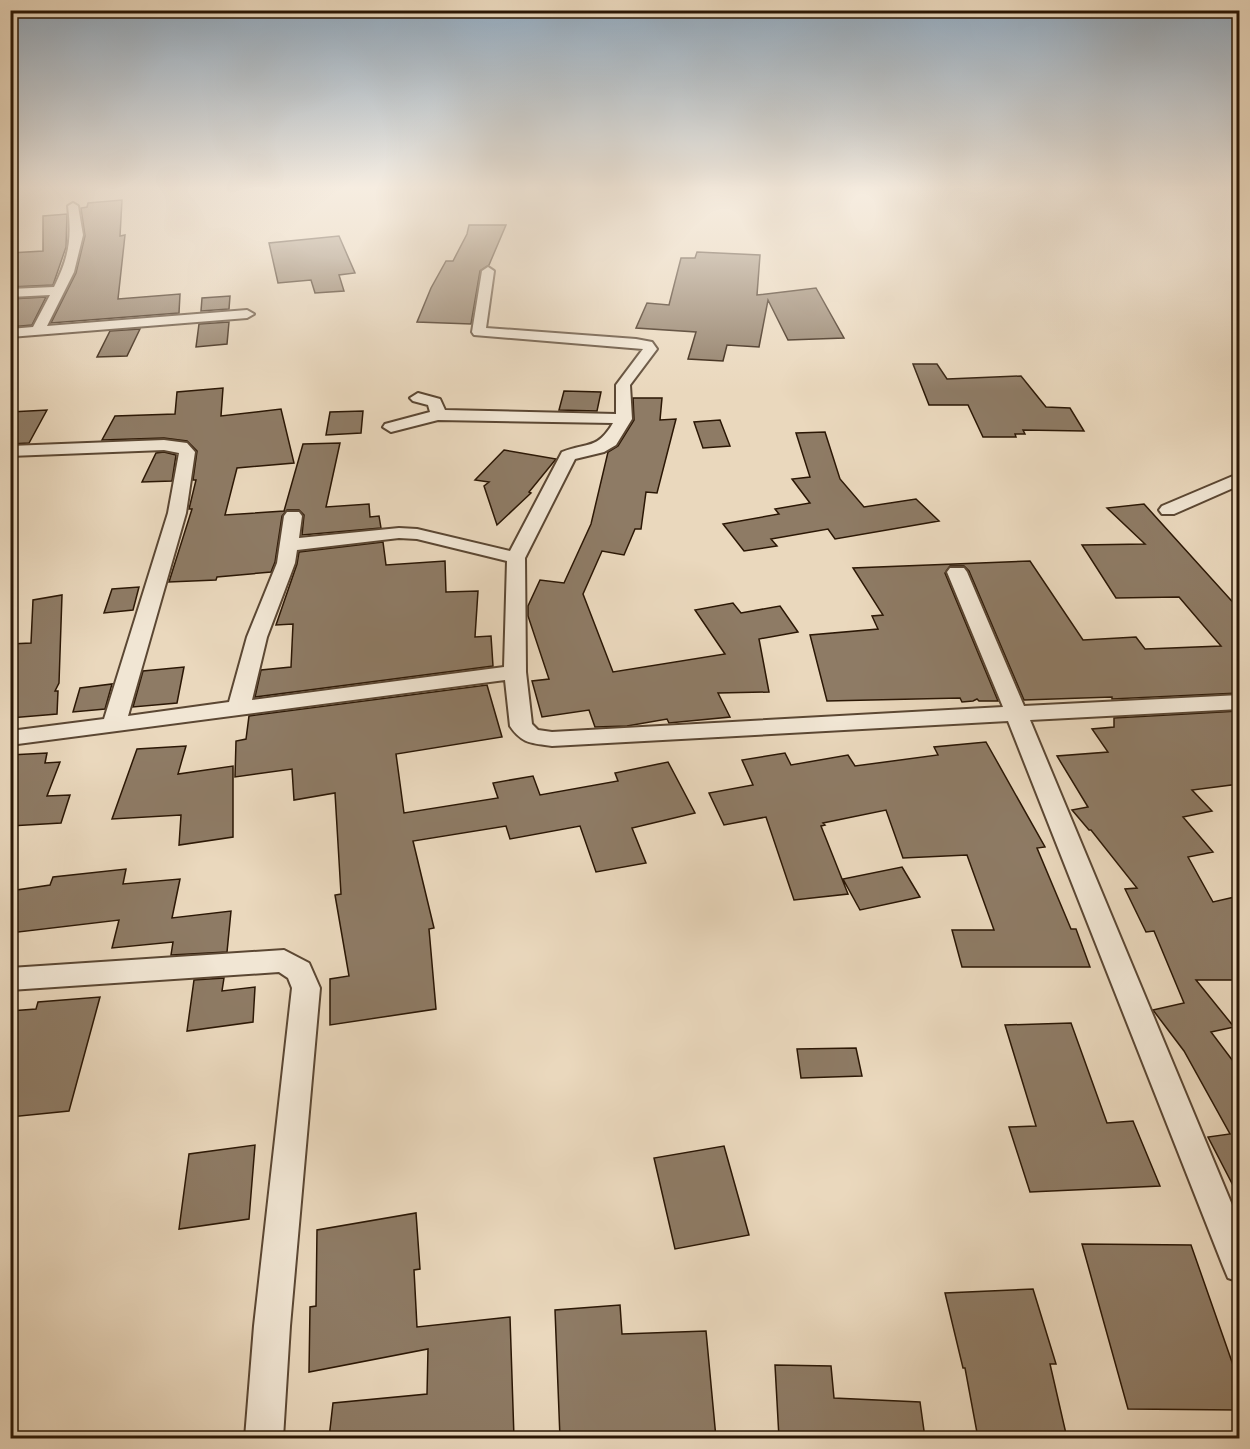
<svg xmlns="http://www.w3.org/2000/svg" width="1250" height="1449" font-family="'IM FELL French Canon',serif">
  <rect width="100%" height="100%" fill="#ead8bd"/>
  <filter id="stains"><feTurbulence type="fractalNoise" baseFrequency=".00333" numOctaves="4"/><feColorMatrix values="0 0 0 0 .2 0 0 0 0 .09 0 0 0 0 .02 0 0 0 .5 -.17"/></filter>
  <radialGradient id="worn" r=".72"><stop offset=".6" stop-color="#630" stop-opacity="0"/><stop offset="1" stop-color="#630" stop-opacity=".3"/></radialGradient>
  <path fill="#8e7b65" stroke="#2b1705" stroke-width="1.5" d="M122 200 120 236 125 235 118 299 180 294 179 313 51 323 76 273 85 236 81 208 87 207 88 203Z
    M67 214 66 247 53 285 10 287V253L43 251V216Z
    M469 225H506L489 265 480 271 471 324 417 322 431 288 446 261H453L467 234Z
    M339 236 355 273 339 275 344 291 315 293 311 280 278 283 269 243Z
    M697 252 760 255 757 295 816 288 844 338 788 340 768 300 759 347 727 345 723 361 688 359 696 332 636 328 647 303 669 305 681 258H695Z
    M230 296 229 309 201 311 202 298Z
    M46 297 32 325 10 327V299Z
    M229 322 227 344 196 347 199 324Z
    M140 329 127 356 97 357 110 331Z
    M913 364H937L947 379 1021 376 1046 407 1070 408 1084 431 1023 430 1025 434H1015L1016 437H983L968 405H929Z
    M223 388 221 416 281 409 294 463 237 468 225 515 284 511 303 444 340 443 326 507 369 504 370 517 379 516 381 528 302 535 304 515 299 510H287L282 516 275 562 271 572 217 577 216 580 169 582 192 509H189L196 480H193L197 451 187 441 164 438 102 440 115 416 175 414 177 392Z
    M564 391 601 392 597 411 559 410Z
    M633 398H662L660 420 676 419 657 493 646 492 641 529H635L624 555 602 551 583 594 613 672 725 654 695 610 733 603 741 613 780 606 798 632 759 639 769 692 718 693 730 717 669 723 667 719 627 726 595 727 589 710 542 717 532 681 549 679 528 616V606L540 580 564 583 591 524 608 452 618 446 634 420Z
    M47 410 29 443 10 444V412Z
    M363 411 361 433 326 435 330 412Z
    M720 420 730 446 703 448 694 422Z
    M825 432 840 479 864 507 916 499 939 521 835 539 828 529 771 539 777 546 744 551 723 524 779 514 775 509 810 503 792 479 810 477 796 433Z
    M504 450 556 459 529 492 531 493 497 525 484 486 489 482 475 480Z
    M164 452 176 455 172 481 142 482 156 453Z
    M1144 504 1239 609V693L1112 699V697L1024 700 969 571 964 566H950L945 573 998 701H979L977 699 973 701 962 702 960 698 827 701 810 635 878 629 872 616 883 615 853 568 1030 561 1083 640 1136 637 1145 649 1221 646 1179 597 1116 598 1082 545 1145 544 1107 508Z
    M383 542 386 565 445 561 446 592 478 591 475 637 491 636 493 666 255 697 261 670 291 667 293 624 276 625 297 564 299 552Z
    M139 587 133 610 104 613 112 589Z
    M62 595 59 683 55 691H58L57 714 10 718V644L31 643 33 600Z
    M184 667 177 703 133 707 143 671Z
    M112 684 105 709 73 712 80 688Z
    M487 685 502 737 396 754 404 813 498 798 493 783 533 776 540 795 618 781 615 773 668 762 695 813 632 828 646 863 596 872 580 826 510 839 506 826 413 841 434 928 429 929 436 1009 330 1025V979L349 976 335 895 341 894 335 793 294 800 292 769 235 777 236 741 246 739 249 716Z
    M1239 711V784L1192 790 1212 811 1183 817 1213 852 1188 857 1213 902 1239 896V980H1196L1234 1027 1211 1032 1239 1069V1197L1208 1137 1230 1134 1184 1051 1153 1010 1184 1003 1154 931 1146 932 1125 889 1137 888 1091 830H1089L1072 810 1088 807 1057 756 1108 752 1092 729 1114 727V718Z
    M986 742 1045 847 1037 848 1071 929H1076L1090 967H962L952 930H994L967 855 903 858 886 810 823 823 825 825 821 826 848 894 794 900 766 817 724 825 709 793 753 785 742 760 785 753 791 765 848 755 855 766 938 755 934 747Z
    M186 746 178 774 233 766V837L179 845 181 815 112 819 137 749Z
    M47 753 45 763 60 762 47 796 70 795 61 823 10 826V755Z
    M902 867 920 897 860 910 843 879Z
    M126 869 123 884 180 879 172 918 231 911 227 952 171 955 173 942 112 948 119 920 10 933V891L50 885 53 877Z
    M224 978 222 991 255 987 253 1022 187 1031 194 980Z
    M100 997 69 1111 10 1117V1011L36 1009 38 1002Z
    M1071 1023 1107 1123 1133 1121 1160 1186 1030 1192 1009 1127 1036 1126 1005 1025Z
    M856 1048 862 1076 801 1078 797 1049Z
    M255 1145 249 1219 179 1229 189 1154Z
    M724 1146 749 1235 675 1249 654 1158Z
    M416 1213 420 1269 414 1270 417 1327 510 1317 514 1438H329L333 1403 427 1394 428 1349 309 1372 310 1307 316 1306 317 1230Z
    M1082 1244 1191 1245 1239 1382V1410L1128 1409Z
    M1033 1289 1056 1364H1050L1067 1438H978L965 1368H963L945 1293Z
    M620 1305 622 1334 706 1331 716 1438H560L555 1310Z
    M775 1365 831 1366 834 1398 920 1402 925 1438H779Z"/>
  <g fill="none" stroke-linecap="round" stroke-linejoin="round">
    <defs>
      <path id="minor" d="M73 203 78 206 83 235 74 272 47 326 247 310 254 314 247 318 10 337V329L33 327 50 295 10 297V289L54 287C69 257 72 239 68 206Z
        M488 267 494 271 486 328 636 339 652 342 657 349 630 385 632 419 616 445 604 452 575 459 525 558 526 672 532 724 538 730 552 732 1003 707 947 572 950 568H964L967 572 1024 706 1240 695V709L1030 720 1240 1224V1282L1228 1278 1223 1266 1008 721 552 746C532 743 522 744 510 726L505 680 10 745V731L104 719 168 513 179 453 164 450 10 456V446L164 440 187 443 195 452 186 513 128 716 229 702 247 637 277 563 284 516 287 512H299L302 516 299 538 399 528 417 529 510 551 562 452C588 442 597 450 613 423L438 420 391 432 383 427 385 424 430 412 428 405 413 401 410 398 418 393 440 399 445 410 616 414V385L643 349 474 335 472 332 482 271ZM399 538 417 539 507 561 504 667 252 700 267 637 295 563 297 550Z
        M1240 473V485L1174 514H1162L1159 510 1162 506Z
        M284 950 309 963 320 988 290 1326 283 1438H245L254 1326 292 988 288 978 279 972 10 990V968Z"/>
    </defs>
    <use href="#minor" stroke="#5b4733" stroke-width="4"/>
    <use href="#minor" fill="#f1e6d4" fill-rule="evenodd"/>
  </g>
  <linearGradient id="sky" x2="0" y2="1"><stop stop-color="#8fa8be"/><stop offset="0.48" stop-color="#f6ede1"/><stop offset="1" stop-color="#f6ede1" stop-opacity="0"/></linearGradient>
  <rect width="1250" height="391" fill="url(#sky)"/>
  <rect width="1250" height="1449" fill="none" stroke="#ead8bd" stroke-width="36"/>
  <rect x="12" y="12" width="1226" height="1425" fill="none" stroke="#2b1705" stroke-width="3"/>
  <rect x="18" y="18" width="1214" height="1413" fill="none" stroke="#2b1705" stroke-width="1.5"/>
  <rect width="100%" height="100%" filter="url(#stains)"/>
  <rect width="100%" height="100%" fill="url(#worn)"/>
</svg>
